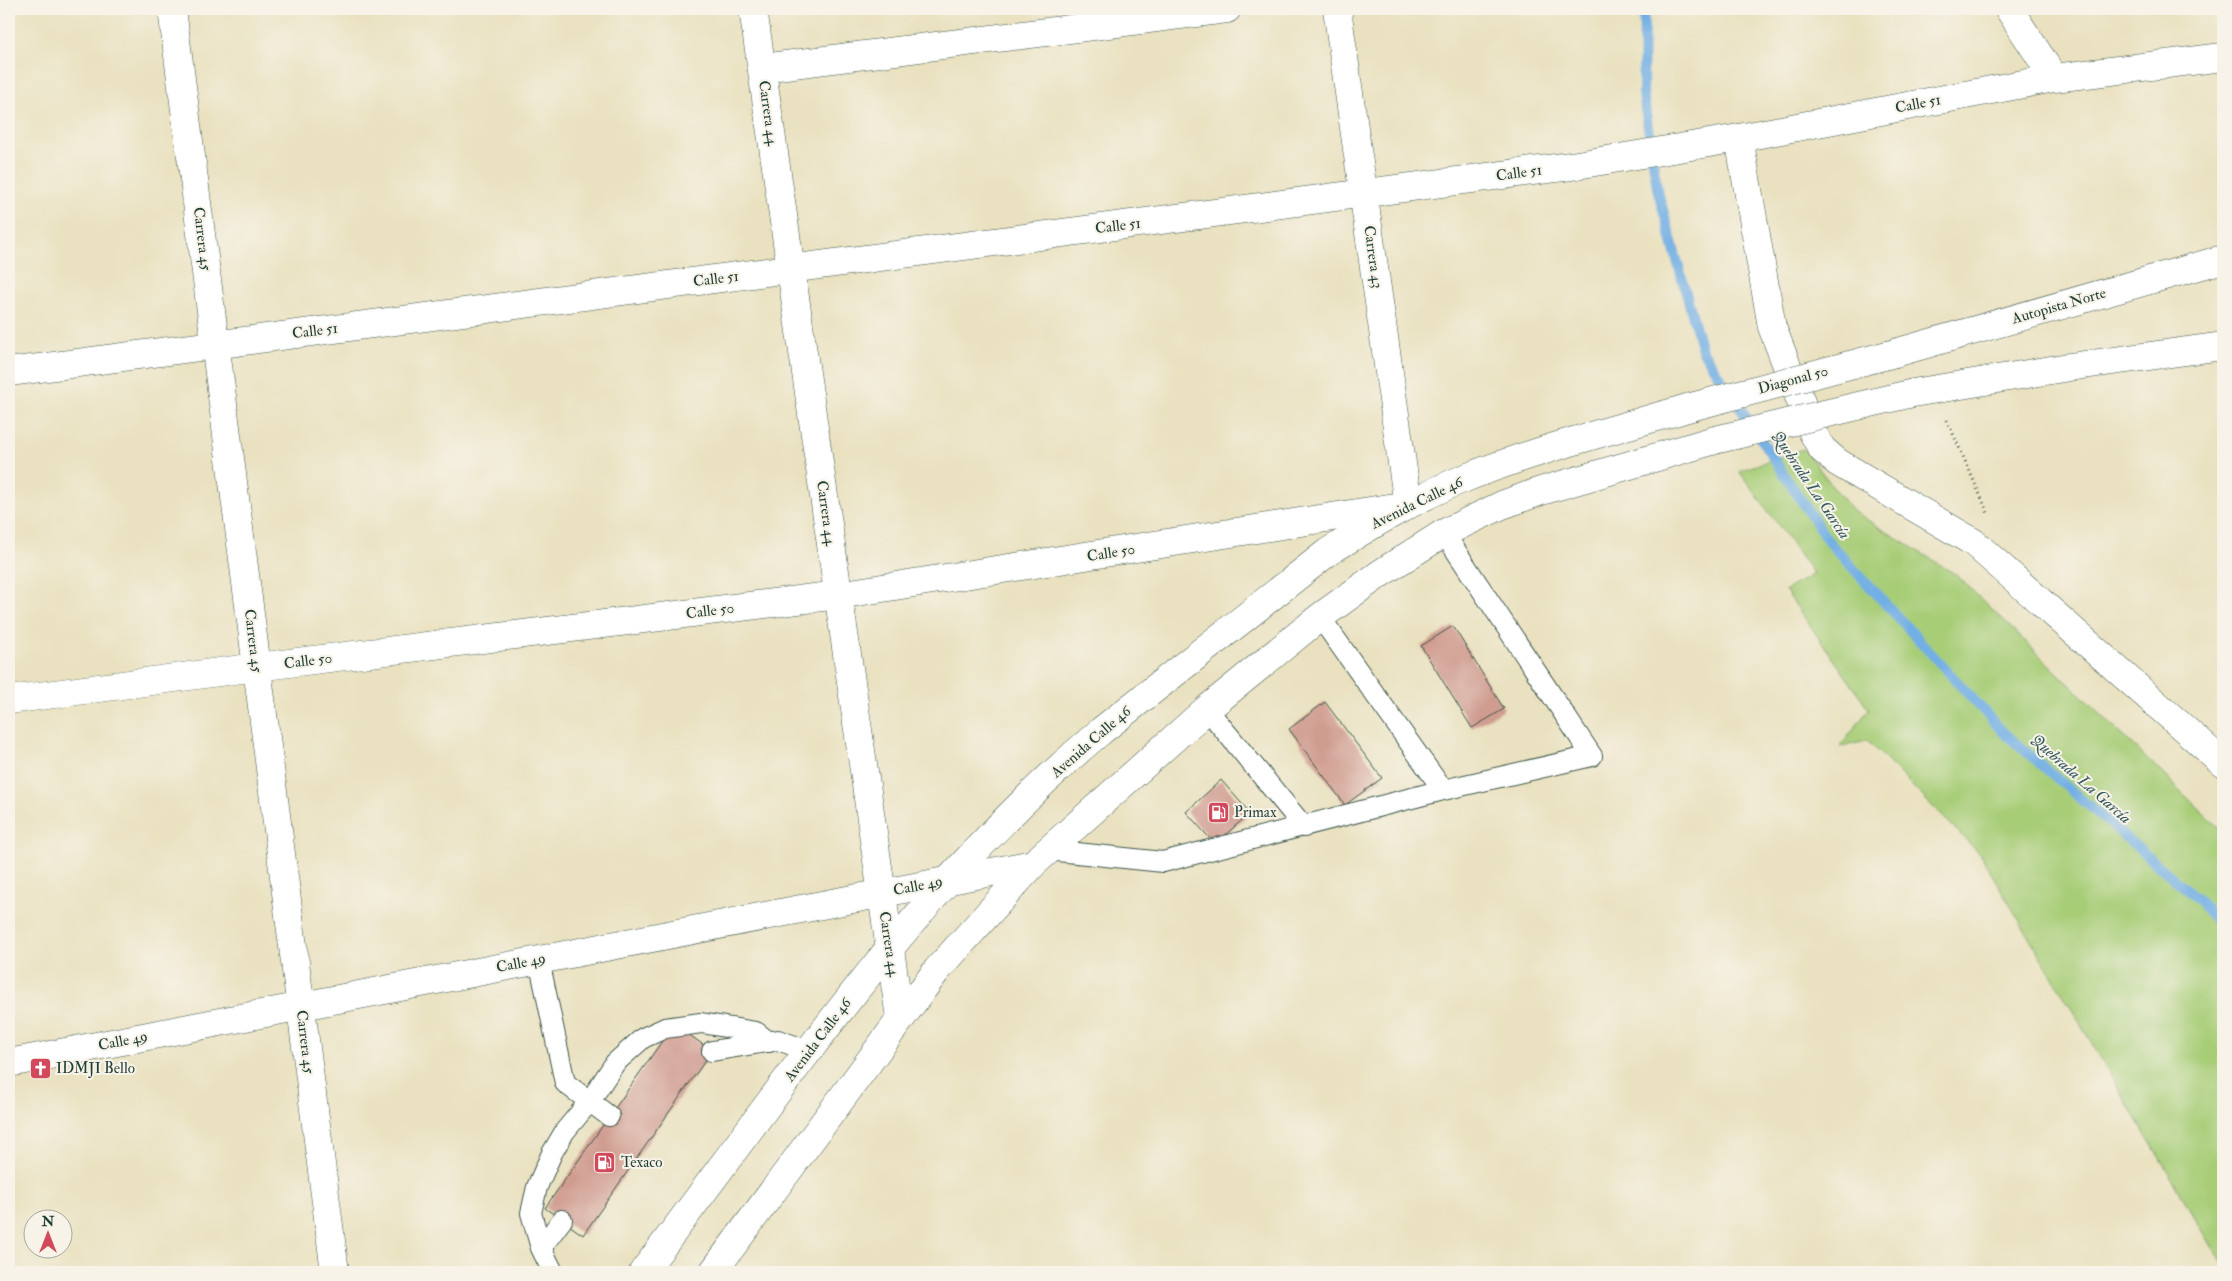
<svg xmlns="http://www.w3.org/2000/svg" width="2232" height="1281" font-family="'IM FELL Double Pica',serif">
  <rect width="100%" height="100%" fill="#f7f3e8"/>
  <filter id="ink" filterUnits="userSpaceOnUse"><feTurbulence type="fractalNoise" baseFrequency=".02" numOctaves="2"/><feDisplacementMap in="SourceGraphic" scale="10" xChannelSelector="R" yChannelSelector="G"/><feConvolveMatrix kernelMatrix="1 2 1 2 8 2 1 2 1" color-interpolation-filters="sRGB"/></filter>
  <filter id="wash" filterUnits="userSpaceOnUse"><feTurbulence type="fractalNoise" baseFrequency=".0096" numOctaves="4" result="noise"/><feDisplacementMap in="SourceGraphic" scale="20" xChannelSelector="R" yChannelSelector="G"/><feGaussianBlur stdDeviation="1.12" result="paint"/><feColorMatrix in="noise" values="0 0 0 0 0 0 0 0 0 0 0 0 0 0 0 0 0 1.4 0 .05"/><feComposite in="paint" operator="in"/></filter>
  <g filter="url(#wash)">
    <rect width="100%" height="100%" fill="#e9e1bf"/>
    <path fill="#a7cd77" stroke="#638556" d="M1803 449 1853 511 1955 574 2223 832V1265L1980 854 1867 741 1840 747 1869 709 1785 590 1814 574 1739 471Z"/>
    <g fill="none" stroke-linecap="round" stroke-linejoin="round">
      <path stroke="#72afe4" stroke-width="10" d="M1644 9 1643 93 1657 188 1702 350 1828 541 2004 733 2200 901 2223 930"/>
    </g>
    <g id="blocks">
      <path fill="#d09c90" d="M1453 626 1504 709 1472 728 1421 646Z
        M1325 702 1382 778 1345 805 1289 729Z
        M1221 780 1250 813 1215 844 1186 812Z
        M674 1024 712 1051 583 1235 545 1208Z"/>
    </g>
  </g>
  <g filter="url(#ink)">
    <use href="#blocks" fill-opacity="0" stroke="#3d5649" stroke-width="1"/>
    <g fill="none" stroke-linecap="round" stroke-linejoin="round">
      <defs>
        <path id="service" d="M1320 617 1443 790
          M1207 709 1304 827
          M1048 850 1163 862 1443 790 1592 756 1444 533
          M539 960 565 1083 609 1116
          M712 1051 778 1040 809 1051
          M541 1248 531 1213 537 1187 552 1153 565 1131 590 1101 615 1063 643 1038 665 1028 701 1023 756 1032 769 1042
          M553 1272 541 1248 562 1220"/>
        <path id="pedestrian" d="M762 68 1227 9"/>
        <path id="minor" d="M172 9 335 1272
          M2009 9 2054 78
          M1739 138 1772 327 1813 433 1822 449 1837 462 1973 542 2223 763
          M9 372 1571 166 1739 138 2054 78 2223 57
          M9 700 257 667 838 595 1408 505 1337 9"/>
        <path id="tertiary" d="M753 9 900 1018"/>
        <path id="secondary" d="M9 1063 1033 864"/>
        <path id="primary" d="M1895 353 2223 259
          M1913 393 2069 367 2223 346
          M643 1272C785 1085 919 884 1101 731L1328 552C1370 526 1413 500 1458 481 1534 450 1613 430 1691 407
          M713 1272 937 970 1033 864 1207 709 1320 617 1381 573 1444 533 1502 505 1541 491 1715 440"/>
      </defs>
      <use href="#service" stroke="#3d5649" stroke-width="22"/>
      <use href="#pedestrian" stroke="#3d5649" stroke-width="29"/>
      <use href="#minor" stroke="#3d5649" stroke-width="29"/>
      <use href="#tertiary" stroke="#3d5649" stroke-width="29"/>
      <use href="#secondary" stroke="#3d5649" stroke-width="29"/>
      <use href="#primary" stroke="#3d5649" stroke-width="29"/>
      <path stroke="#3d5649" stroke-width="3" stroke-dasharray="1 4" stroke-linecap="butt" d="M1947 420 1988 513"/>
      <use href="#service" stroke="#fff" stroke-width="20"/>
      <use href="#pedestrian" stroke="#fff" stroke-width="28"/>
      <use href="#minor" stroke="#fff" stroke-width="28"/>
      <use href="#tertiary" stroke="#fff" stroke-width="28"/>
      <use href="#secondary" stroke="#fff" stroke-width="28"/>
      <use href="#primary" stroke="#fff" stroke-width="28"/>
      <defs>
        <path id="primary-bridge" d="M1691 407 1895 353
          M1715 440 1913 393"/>
      </defs>
      <use href="#primary-bridge" stroke="#3d5649" stroke-width="29" stroke-linecap="butt"/>
      <use href="#primary-bridge" stroke="#fff" stroke-width="28"/>
    </g>
  </g>
  <defs>
    <symbol id="fuel-square" viewBox="-11 -11 22 22"><rect x="-9" y="-9" width="18" height="18" rx="4" fill="#d1495b" stroke="#f7f3e8"/><path d="M-5.5-6h7V0h2V4h1.3V-2.5L3-4.5l.8-.8L6-3V5H2.5V1h-1V6h-7ZM-4.2-4.7v3.2H.2V-4.7Z" fill="#fff"/></symbol>
    <symbol id="church-square" viewBox="-11 -11 22 22"><rect x="-9" y="-9" width="18" height="18" rx="4" fill="#d1495b" stroke="#f7f3e8"/><path d="M-1.2-6h2.4v3.5h3.3v2.4h-3.3V6h-2.4V-.1h-3.3v-2.4h3.3Z" fill="#fff"/></symbol>
  </defs>
  <g fill-rule="evenodd">
    <use href="#fuel-square" x="1206" y="800" width="25" height="25"/>
    <use href="#church-square" x="28" y="1056" width="25" height="25"/>
    <use href="#fuel-square" x="592" y="1150" width="25" height="25"/>
  </g>
  <g text-anchor="middle" dominant-baseline="central" stroke-width="4" stroke-linejoin="round" paint-order="stroke">
    <g font-size="15" fill="#1f3d34" stroke="#f7f3e8">
      <text transform="translate(1918 104) rotate(-11)">Calle 51</text>
      <text transform="translate(768 113) rotate(82)">Carrera 44</text>
      <text transform="translate(1519 173) rotate(-8)">Calle 51</text>
      <text transform="translate(1118 226) rotate(-7)">Calle 51</text>
      <text transform="translate(202 239) rotate(83)">Carrera 45</text>
      <text transform="translate(1373 257) rotate(82)">Carrera 43</text>
      <text transform="translate(716 279) rotate(-7)">Calle 51</text>
      <text transform="translate(2059 306) rotate(-16)">Autopista Norte</text>
      <text transform="translate(315 331) rotate(-7)">Calle 51</text>
      <text transform="translate(1793 380) rotate(-15)">Diagonal 50</text>
      <text transform="translate(1417 503) rotate(-26)">Avenida Calle 46</text>
      <text transform="translate(826 513) rotate(82)">Carrera 44</text>
      <text transform="translate(1111 553) rotate(-9)">Calle 50</text>
      <text transform="translate(710 611) rotate(-7)">Calle 50</text>
      <text transform="translate(253 641) rotate(83)">Carrera 45</text>
      <text transform="translate(308 661) rotate(-7)">Calle 50</text>
      <text transform="translate(1091 742) rotate(-41)">Avenida Calle 46</text>
      <text transform="translate(918 886) rotate(-11)">Calle 49</text>
      <text transform="translate(889 944) rotate(81)">Carrera 44</text>
      <text transform="translate(521 963) rotate(-11)">Calle 49</text>
      <text transform="translate(818 1040) rotate(-53)">Avenida Calle 46</text>
      <text transform="translate(123 1041) rotate(-11)">Calle 49</text>
      <text transform="translate(305 1042) rotate(83)">Carrera 45</text>
    </g>
    <g font-size="15" fill="#1f3d34" stroke="#f7f3e8" text-anchor="start">
      <text x="1234" y="812">Primax</text>
      <text x="56" y="1068">IDMJI Bello</text>
      <text x="621" y="1162">Texaco</text>
    </g>
    <g font-size="16" font-style="italic" fill="#345a60" stroke="#f7f3e8">
      <text transform="translate(1811 485) rotate(56)">Quebrada La García</text>
      <text transform="translate(2081 779) rotate(41)">Quebrada La García</text>
    </g>
  </g>
  <rect width="2232" height="1281" fill="none" stroke="#f7f3e8" stroke-width="30"/>
  <g transform="translate(48 1234)"><circle r="24" fill="#f7f3e8" stroke="#a1aaa0"/>
  <path d="M0-4L9 19L0 12L-9 19Z" fill="#d1495b"/>
  <text y="-8" font-size="14" font-weight="bold" text-anchor="middle" fill="#1f3d34">N</text>
  </g>
</svg>
